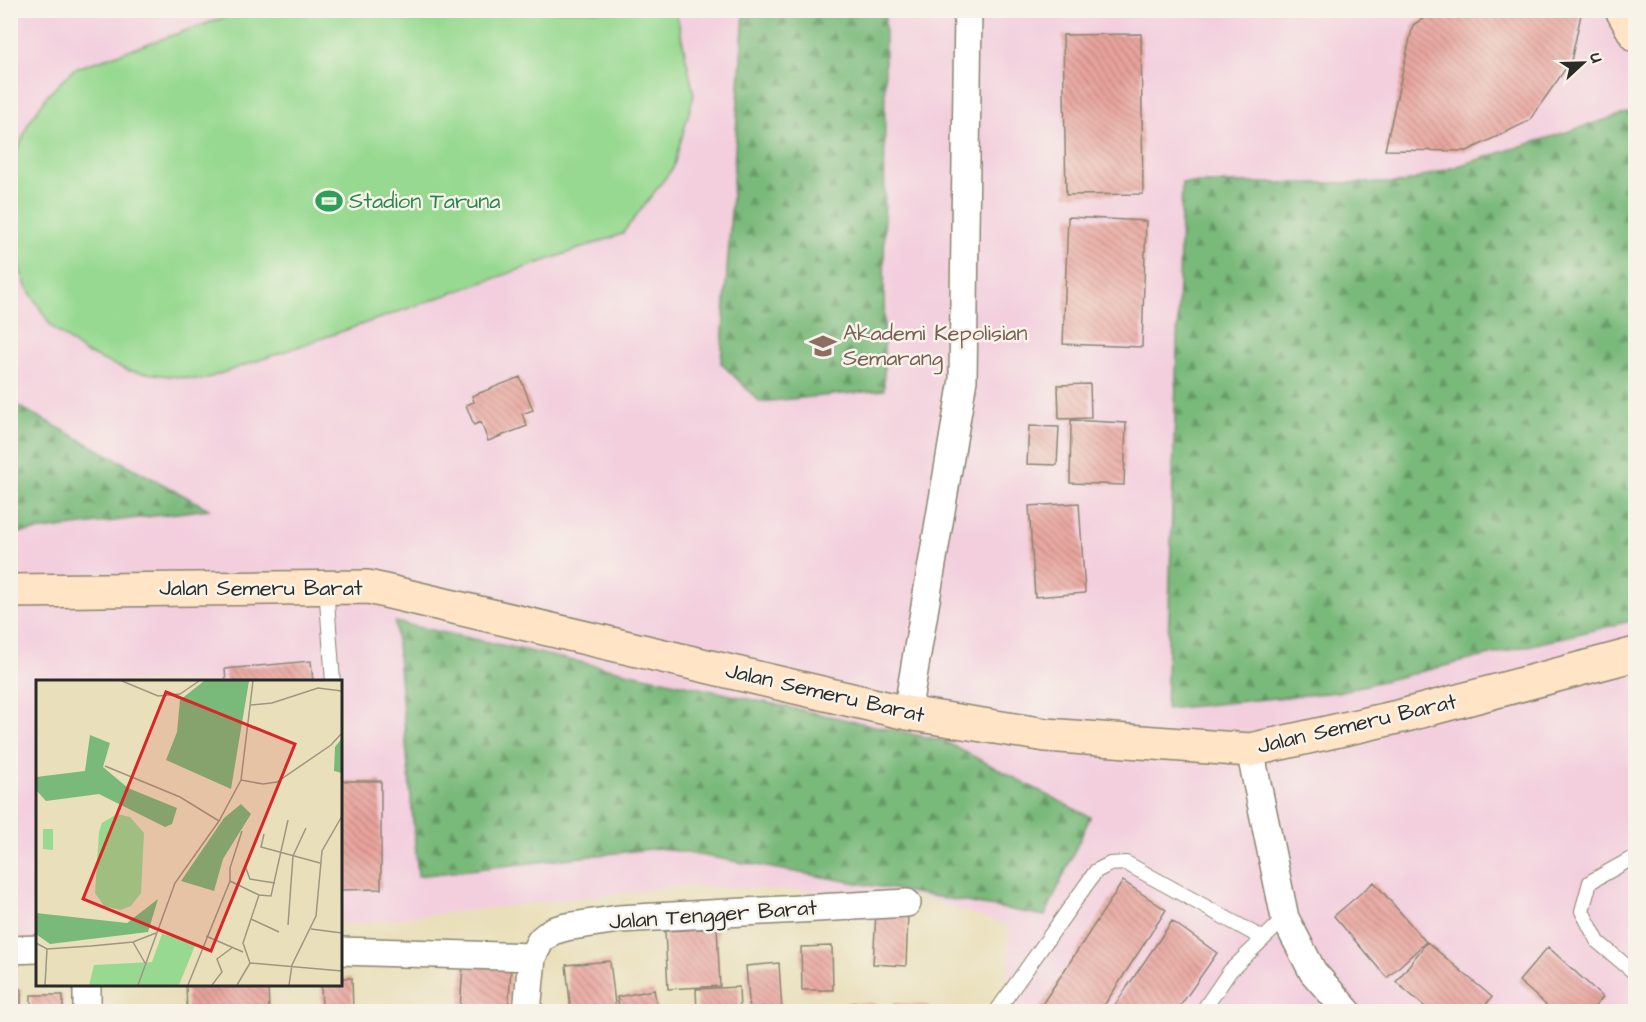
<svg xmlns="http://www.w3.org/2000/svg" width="1646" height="1022" font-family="'Architects Daughter',sans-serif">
  <defs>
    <pattern id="forest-firs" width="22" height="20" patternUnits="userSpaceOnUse" patternTransform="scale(1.5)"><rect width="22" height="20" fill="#79b97a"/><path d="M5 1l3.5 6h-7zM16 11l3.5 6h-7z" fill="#639764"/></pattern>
    <pattern id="building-back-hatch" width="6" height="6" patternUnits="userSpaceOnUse" patternTransform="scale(1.5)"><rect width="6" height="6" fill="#e8a39c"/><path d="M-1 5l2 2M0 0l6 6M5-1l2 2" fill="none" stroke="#bc857f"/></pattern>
  </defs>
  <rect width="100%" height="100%" fill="#f7f3e8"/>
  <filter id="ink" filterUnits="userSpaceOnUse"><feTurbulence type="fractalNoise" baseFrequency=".0167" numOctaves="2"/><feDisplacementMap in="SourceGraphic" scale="12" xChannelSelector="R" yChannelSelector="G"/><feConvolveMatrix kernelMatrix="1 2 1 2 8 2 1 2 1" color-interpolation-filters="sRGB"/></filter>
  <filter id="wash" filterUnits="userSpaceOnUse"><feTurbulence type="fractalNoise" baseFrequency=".008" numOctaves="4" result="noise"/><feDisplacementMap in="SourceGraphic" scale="24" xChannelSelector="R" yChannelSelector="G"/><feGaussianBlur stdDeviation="1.35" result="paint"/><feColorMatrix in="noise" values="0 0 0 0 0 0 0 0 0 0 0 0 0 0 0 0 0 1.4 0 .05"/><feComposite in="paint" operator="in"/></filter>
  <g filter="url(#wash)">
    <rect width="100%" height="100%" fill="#e9dfba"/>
    <path fill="#f3cfde" d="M10 11H1635V1011H1008L1009 926 918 896 685 886 341 925 340 682H38L37 939 11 940Z"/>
    <path fill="url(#forest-firs)" stroke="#527252" stroke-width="1.5" d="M744 11H885L884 390 760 402 721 363Z
      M1627 113 1636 117 1635 620 1337 692 1166 709 1182 183H1403Z
      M10 402H11L209 509 11 534Z
      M395 622 944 741 1090 817 1045 916 659 848 418 876Z"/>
    <path fill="#97d990" stroke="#61825e" stroke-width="1.5" d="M246 10 676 11 694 95 673 168 622 234 202 380 129 371 84 352 51 326 26 286 13 249 10 235 11 168 28 124 47 96 74 69Z"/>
    <g id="blocks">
      <path fill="url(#building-back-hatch)" d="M1436 10H1582L1571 61 1529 121 1467 151 1385 150 1413 25Z
        M1141 34 1143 194 1066 195 1063 35Z
        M1068 217 1146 221 1142 347 1063 344Z
        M520 377 533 410 522 414 527 426 488 441 481 422 474 425 466 405 474 402 472 396Z
        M1090 384 1091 418 1059 419 1058 385Z
        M1071 420 1126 423 1124 485 1070 483Z
        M1029 426 1059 427 1057 465 1027 464Z
        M1079 503 1085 593 1035 597 1029 506Z
        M311 661 313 682H226L225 669Z
        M340 781H381V889L340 890Z
        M1123 881 1166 910 1100 1012H1037Z
        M1374 882 1426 942 1387 978 1334 916Z
        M876 912 908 913 906 966 873 964Z
        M1172 921 1217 953 1176 1012H1110Z
        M717 928 720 986 668 989 665 931Z
        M1427 942 1492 997 1480 1012H1431L1396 982Z
        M832 946 833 990H802L801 947Z
        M1548 947 1603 997 1590 1012H1554L1519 981Z
        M610 961 616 1012H571L566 965Z
        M779 963 782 1012H750L746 966Z
        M463 964 511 968 508 1012 460 1009Z
        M340 978H352L353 1012H322L321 984H340Z
        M186 984H268L269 1012H187Z
        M739 987 740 1012H697L696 989Z
        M10 989H21V1012H10Z
        M654 990 658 1012H620L617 997Z
        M31 995H63V1012H31Z
        M850 1003H875V1012H850Z
        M893 1003 929 1005V1012H893Z
        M838 1007V1012H805V1008Z"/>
    </g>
  </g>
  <g filter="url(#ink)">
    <use href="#blocks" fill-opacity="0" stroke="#8a8572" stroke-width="1.5"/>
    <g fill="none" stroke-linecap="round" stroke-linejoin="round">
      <defs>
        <path id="lane" d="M326 587 333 682
          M1636 860H1629L1590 882 1582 911 1598 942 1636 974
          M996 1012 1096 871 1110 864 1126 863 1262 938
          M1202 1012 1230 971 1285 918"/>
        <path id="street" d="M907 713 963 380 968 10
          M1250 750 1285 918 1313 972 1348 1012
          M10 950 38 949
          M340 951 532 957
          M87 984V1012
          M527 1012 532 957 541 940 552 931 566 927 619 919 907 903"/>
        <path id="secondary" d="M1622 10 1636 35
          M10 591 368 587 907 713 1046 735 1250 750 1402 716 1636 654"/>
      </defs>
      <use href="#lane" stroke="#8a8572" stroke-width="16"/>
      <use href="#street" stroke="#8a8572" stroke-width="30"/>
      <use href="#secondary" stroke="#8a8572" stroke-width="36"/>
      <use href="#lane" stroke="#fff" stroke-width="14"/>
      <use href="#street" stroke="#fff" stroke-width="27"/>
      <use href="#secondary" stroke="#ffe4c6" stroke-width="33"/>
    </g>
  </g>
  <defs>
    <symbol id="stadium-bare" viewBox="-9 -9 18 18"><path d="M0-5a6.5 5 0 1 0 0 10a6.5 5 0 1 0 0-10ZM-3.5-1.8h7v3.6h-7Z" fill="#2e9e5b" stroke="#f7f3e8" stroke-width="2.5" paint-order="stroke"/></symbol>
    <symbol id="university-bare" viewBox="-9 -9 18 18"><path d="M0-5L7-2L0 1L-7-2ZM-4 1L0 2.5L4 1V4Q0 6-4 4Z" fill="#8d6e63" stroke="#f7f3e8" stroke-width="2.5" paint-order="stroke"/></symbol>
  </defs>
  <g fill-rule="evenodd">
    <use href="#stadium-bare" x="310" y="182" width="38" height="38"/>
    <use href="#university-bare" x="804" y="327" width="38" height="38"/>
  </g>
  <g text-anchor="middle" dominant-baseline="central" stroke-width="5" stroke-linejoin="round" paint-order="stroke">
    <g font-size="22" fill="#27864d" stroke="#f7f3e8" text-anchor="start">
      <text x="349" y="201">Stadion Taruna</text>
    </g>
    <g font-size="22" fill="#785e54" stroke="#f7f3e8" text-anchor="start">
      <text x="843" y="333">Akademi Kepolisian<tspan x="843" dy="25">Semarang</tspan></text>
    </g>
    <g font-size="22" fill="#2b2b2b" stroke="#f7f3e8">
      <text x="261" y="588">Jalan Semeru Barat</text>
      <text transform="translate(825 693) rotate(13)">Jalan Semeru Barat</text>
      <text transform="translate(1357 724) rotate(-13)">Jalan Semeru Barat</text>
      <text transform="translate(713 915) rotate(-4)">Jalan Tengger Barat</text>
    </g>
  </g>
  <g transform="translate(36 680)">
    <rect width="306" height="306" fill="#e9dfba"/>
    <path d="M126 254 160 263 143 305H53L58 285 116 282Z" fill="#97d990"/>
    <path d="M168 1H213L195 109 130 80 141 52 144 20ZM54 55 74 63 67 87 92 108 141 128 136 144 129 147 63 114 10 121 0 110V97L49 91ZM306 58V93L298 91 299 67ZM205 124 215 134 187 179 178 211 145 201 188 138ZM122 219 112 252 14 264 0 254V233L91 243Z" fill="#79b97a"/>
    <path d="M81 134 94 137 108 153 105 213 95 226 84 230 68 226 59 213 63 152 66 143ZM7 149H17V170L7 169Z" fill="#97d990"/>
    <path fill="none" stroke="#9d9781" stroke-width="1.5" d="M86 1 122 16 144 14 163 1M215 25 236 23 282 8 306 11M69 86 144 117 183 141M205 100 227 104 241 102 295 65 306 53M228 154 225 167 284 183M209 186 214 199 239 203M194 201 223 215 235 216 252 140M215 239 243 252M252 245 257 176 270 148M275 249 306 253M170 256 207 272M97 262 109 283M0 263 11 269 55 266 97 262 120 253M214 283 306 291M214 283 207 263 223 215M9 305 11 269M102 305 139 203 183 141 205 100 217 1M152 305 194 201V188L206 151M176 305 186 292 181 279 197 267M201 305 214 283M253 305 256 285 280 236 286 171 306 136"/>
    <path fill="#d62828" fill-opacity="0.15" stroke="#d62828" stroke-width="3" d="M130 12 259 64 175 271 47 219Z"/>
    <rect width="306" height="306" fill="none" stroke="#2b2b2b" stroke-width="3"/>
  </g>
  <rect width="1646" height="1022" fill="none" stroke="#f7f3e8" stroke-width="36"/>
  <g transform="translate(1583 63) rotate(68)" stroke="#f7f3e8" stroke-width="4.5" paint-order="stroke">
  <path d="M0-4.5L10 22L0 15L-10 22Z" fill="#2b2b2b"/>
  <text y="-9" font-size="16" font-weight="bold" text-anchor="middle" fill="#2b2b2b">U</text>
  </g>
</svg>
